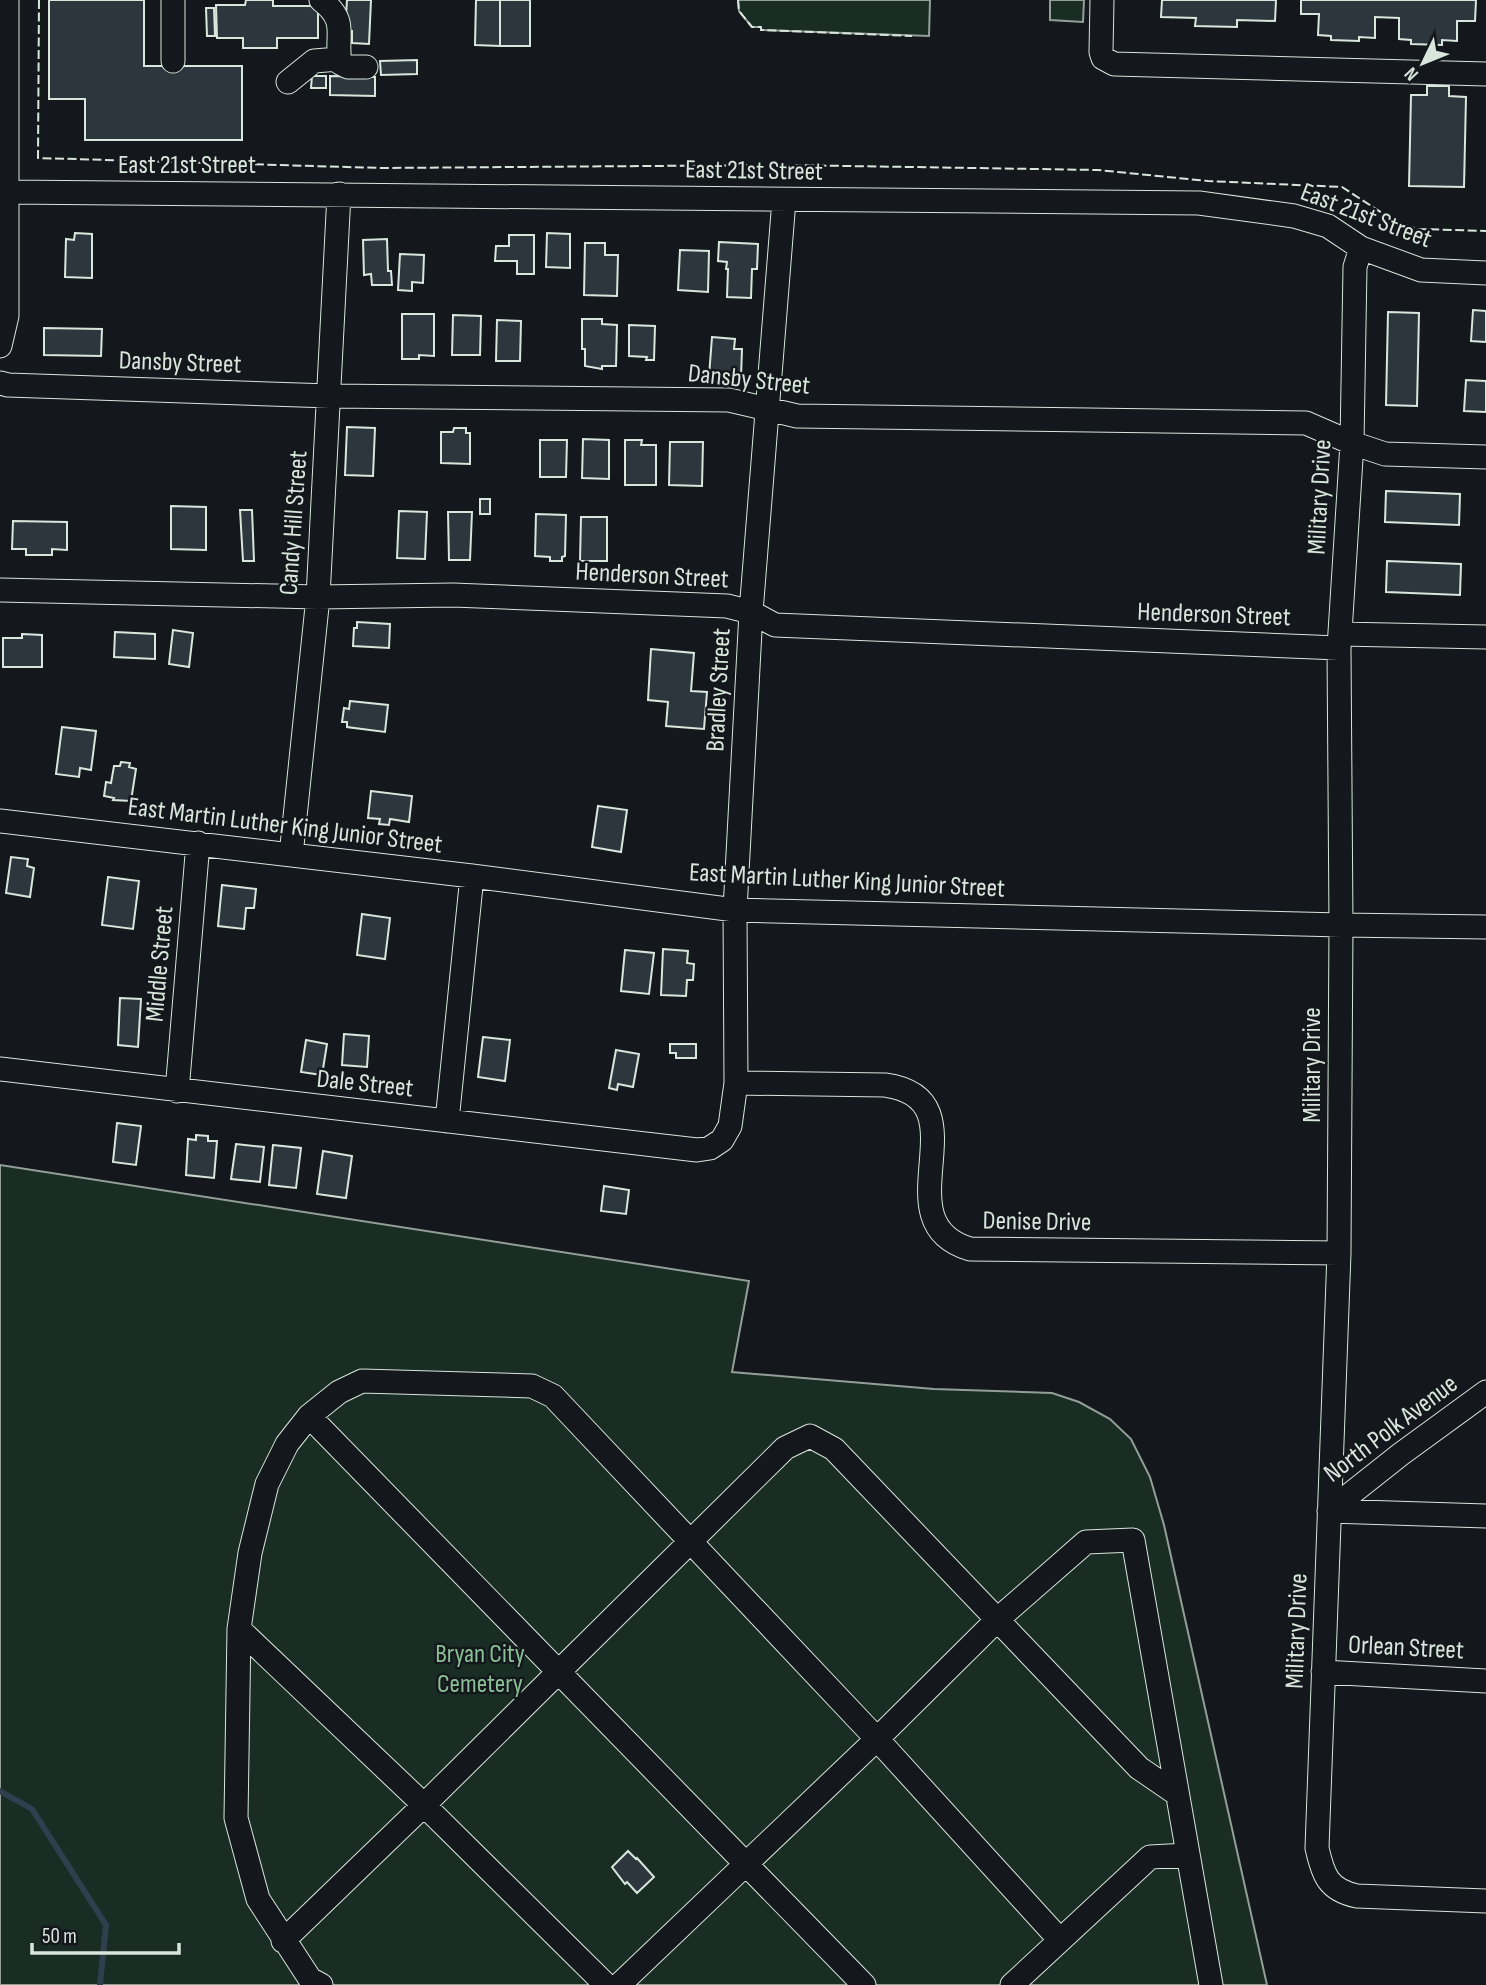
<svg xmlns="http://www.w3.org/2000/svg" width="1486" height="1985" font-family="'Sofia Sans Condensed',sans-serif">
  <rect width="100%" height="100%" fill="#14181c"/>
  <path fill="#1a2d24" stroke="#939e99" stroke-width="2" d="M738 0H930L929 36 761 30V27H752L739 11Z
    M1050 0H1084L1083 22 1050 20Z
    M0 1165 749 1281 732 1372 934 1389 1052 1393 1079 1402 1110 1419 1131 1439 1150 1477 1164 1525 1267 1985H0Z"/>
  <g fill="none" stroke-linecap="round" stroke-linejoin="round">
    <path stroke="#2f3f4d" stroke-width="6" d="M0 1791 32 1809 106 1925 100 1985"/>
  </g>
  <path fill="#2c363c" stroke="#d8e6dc" stroke-width="2" d="M49 0H144V66H242V140H85V99H49Z
    M246 0H273V6H318V38H277V48H243V38H217L216 5H245Z
    M347 0H371L369 44 352 43V31H345Z
    M476 0H500V46L475 45Z
    M500 0H530V46H500Z
    M1162 0H1276L1275 21 1237 20V27L1195 26 1196 18 1161 17Z
    M1301 0H1476L1475 21H1457V41L1442 40V45L1411 44V40L1399 39V18L1375 17V38L1359 37V41L1331 40V36L1318 35 1319 14H1301Z
    M206 8H214L215 36H207Z
    M417 60V74L381 75 380 61Z
    M312 76H326V88H311Z
    M330 76 375 77V96L330 95Z
    M1427 86H1449V96L1466 97 1464 187 1409 186 1411 95H1427Z
    M75 233 92 234V278L65 277 66 239 74 240Z
    M547 233 570 234V268L546 267Z
    M509 235H534V274H517V261H495L496 246H509Z
    M387 239 388 271H391L392 285H372L371 274 364 275 363 240Z
    M719 242 758 244 757 269H752L751 298 727 297 728 269H726L727 262 718 261Z
    M585 243H605V255H618L617 296 584 295Z
    M680 250 709 251 708 292 678 290Z
    M400 254 424 255 423 283 412 282V291L398 290Z
    M1473 310 1486 311V342L1471 341Z
    M1388 312 1419 313 1417 406 1386 405Z
    M402 314H434V356L419 355V359H402Z
    M453 315 481 316 480 355H452Z
    M582 319H602V324L617 325 616 366H602V369L585 366V349H582Z
    M497 320 521 321 520 361H496Z
    M629 325 655 326 654 360H646L647 357 629 356Z
    M44 328 102 329 101 356 44 355Z
    M712 337 735 339 734 349H742L741 378 709 376Z
    M1466 380 1486 381V412L1464 411Z
    M347 427 375 428 373 476 345 475Z
    M454 428H466V433H470V464L441 463V432H453Z
    M583 439 609 440V479L582 478Z
    M540 440H567L566 477H540Z
    M625 440H642L641 445H656V485H625Z
    M670 442H703L702 486 669 485Z
    M1386 491 1460 494 1459 525 1385 522Z
    M480 499H490V514H480Z
    M171 506 206 507V550L171 549Z
    M240 510H252L254 561H243Z
    M399 511 427 512 425 559 397 558Z
    M448 512H472L470 560H449Z
    M536 514 566 515 565 556 562 557V561H550V557L535 556Z
    M581 517H607V561H580Z
    M13 521 67 522V550L52 549V555H26V549H12Z
    M1387 561 1461 564 1460 595 1386 592Z
    M357 622 390 624 389 648 353 646 354 628H357Z
    M173 630 193 633 189 667 169 664Z
    M115 632 155 634V659L114 657Z
    M22 634 42 635V667H3V638H22Z
    M651 649 694 653 691 691 707 692 704 729 666 726 668 702 648 700Z
    M350 701 388 705 385 732 347 727V722H342L344 708 349 709Z
    M62 727 96 731 91 770 80 768 79 777 56 774Z
    M121 762 130 763 129 767 136 769 131 801 113 800 114 798 104 796 106 782 111 783 114 766H120Z
    M371 791 412 796 409 822 390 819 389 825 379 824 380 819 368 818Z
    M598 806 627 810 621 852 592 847Z
    M11 857 28 859 27 866 34 868 30 897 6 893Z
    M108 877 139 881 133 929 102 925Z
    M222 885 256 889 254 908H246L244 929 218 926Z
    M362 914 390 918 385 959 357 955Z
    M663 949 688 951 687 963 694 964 693 980H687L686 996 661 995Z
    M625 950 654 953 649 994 621 991Z
    M120 998 141 999 138 1047 118 1045Z
    M344 1034 369 1036 367 1067 342 1065Z
    M483 1037 510 1040 505 1081 478 1077Z
    M306 1040 327 1044 322 1075 301 1072Z
    M670 1044H696V1058H676V1053H670Z
    M616 1050 639 1054 633 1087 618 1084 617 1090 609 1088Z
    M117 1123 141 1126 136 1165 113 1162Z
    M196 1135 208 1136V1141H217L214 1178 186 1175 188 1139 196 1140Z
    M236 1144 264 1147 260 1182 231 1179Z
    M273 1145 301 1148 296 1188 269 1185Z
    M323 1151 352 1156 346 1198 317 1194Z
    M604 1186 629 1190 626 1214 601 1211Z
    M628 1851 636 1859 637 1858 654 1877 637 1893 627 1882 625 1884 612 1867Z"/>
  <g fill="none" stroke-linecap="round" stroke-linejoin="round">
    <defs>
      <path id="minor" d="M173 0V61
        M321 0C349 22 335 34 340 63L348 67H366
        M1102 0 1101 52 1103 58 1114 64 1486 74
        M288 82 314 61 339 59
        M8 192 1199 203 1294 216 1328 226 1361 248 1421 270 1486 273
        M1361 248 1355 267 1352 443 1339 648 1341 925 1339 1253 1317 1848C1323 1875 1328 1890 1357 1896L1486 1901
        M0 346 7 316V0
        M0 383 8 385 330 396 729 400 797 416 1306 423 1352 443 1385 454 1486 457
        M0 590 318 597 453 595 727 606 751 612 775 625 1339 648
        M1340 634 1486 637
        M0 821 472 876 735 910 1341 925 1486 927
        M291 855 318 597 339 194
        M0 1069 697 1150 710 1148 722 1140 730 1126 736 1083 735 910 751 612 784 200
        M736 1083 885 1085C987 1099 878 1222 970 1249L1339 1253
        M177 1091 198 843
        M447 1121 472 876
        M309 1416 864 1985
        M1329 1511 1401 1454 1486 1392
        M1329 1511 1486 1516
        M239 1629 424 1805 606 1985
        M1323 1672 1486 1681
        M283 1941 424 1805 785 1448 810 1436 834 1449 1139 1768 1177 1794
        M321 1985 310 1979 258 1899 236 1818 239 1629 250 1553 267 1484 287 1444 309 1416 339 1392 362 1381 532 1386 553 1396 877 1739 1060 1940
        M619 1985 877 1739 998 1619 1086 1542 1133 1540 1211 1985
        M1012 1985 1150 1857 1188 1855"/>
    </defs>
    <use href="#minor" stroke="#d8e6dc" stroke-width="25"/>
    <use href="#minor" stroke="#14181c" stroke-width="23"/>
    <path stroke="#d8e6dc" stroke-width="2" stroke-dasharray="9 3.5" stroke-linecap="butt" d="M39 0 38 158 381 168 784 165 1098 170 1208 181 1342 187 1396 222 1418 229 1486 231
      M738 0 739 11 752 27H761V30L912 36"/>
  </g>
  <g text-anchor="middle" dominant-baseline="central" stroke-width="5" stroke-linejoin="round" paint-order="stroke">
    <g font-size="26" fill="#d8e6dc" stroke="#14181c">
      <text x="187" y="165">East 21st Street</text>
      <text transform="translate(754 171) rotate(1)">East 21st Street</text>
      <text transform="translate(1366 216) rotate(21)">East 21st Street</text>
      <text transform="translate(180 363) rotate(2)">Dansby Street</text>
      <text transform="translate(749 380) rotate(6)">Dansby Street</text>
      <text transform="translate(1320 497) rotate(-87)">Military Drive</text>
      <text transform="translate(294 523) rotate(-86)">Candy Hill Street</text>
      <text transform="translate(652 576) rotate(3)">Henderson Street</text>
      <text transform="translate(1214 615) rotate(2)">Henderson Street</text>
      <text transform="translate(719 690) rotate(-87)">Bradley Street</text>
      <text transform="translate(285 826) rotate(7)">East Martin Luther King Junior Street</text>
      <text transform="translate(847 881) rotate(3)">East Martin Luther King Junior Street</text>
      <text transform="translate(160 964) rotate(-85)">Middle Street</text>
      <text transform="translate(1312 1065) rotate(-90)">Military Drive</text>
      <text transform="translate(365 1084) rotate(6)">Dale Street</text>
      <text transform="translate(1037 1222) rotate(1)">Denise Drive</text>
      <text transform="translate(1391 1429) rotate(-37)">North Polk Avenue</text>
      <text transform="translate(1297 1631) rotate(-88)">Military Drive</text>
      <text transform="translate(1406 1648) rotate(3)">Orlean Street</text>
    </g>
    <g font-size="26" fill="#8ac095" stroke="#14181c">
      <text x="480" y="1654">Bryan City<tspan x="480" dy="30">Cemetery</tspan></text>
    </g>
  </g>
  <g transform="translate(1423 63) rotate(227)" stroke="#14181c" stroke-width="5" paint-order="stroke">
  <path d="M0-5L12 26L0 18L-12 26Z" fill="#d8e6dc"/>
  <text y="-10" font-size="19" font-weight="bold" text-anchor="middle" fill="#d8e6dc">N</text>
  </g>
  <path d="M32 1943v10h147v-10" fill="none" stroke="#d8e6dc" stroke-width="3.5"/>
  <text x="42" y="1943" font-size="21" fill="#d8e6dc" stroke="#14181c" stroke-width="5" paint-order="stroke">50 m</text>
</svg>
